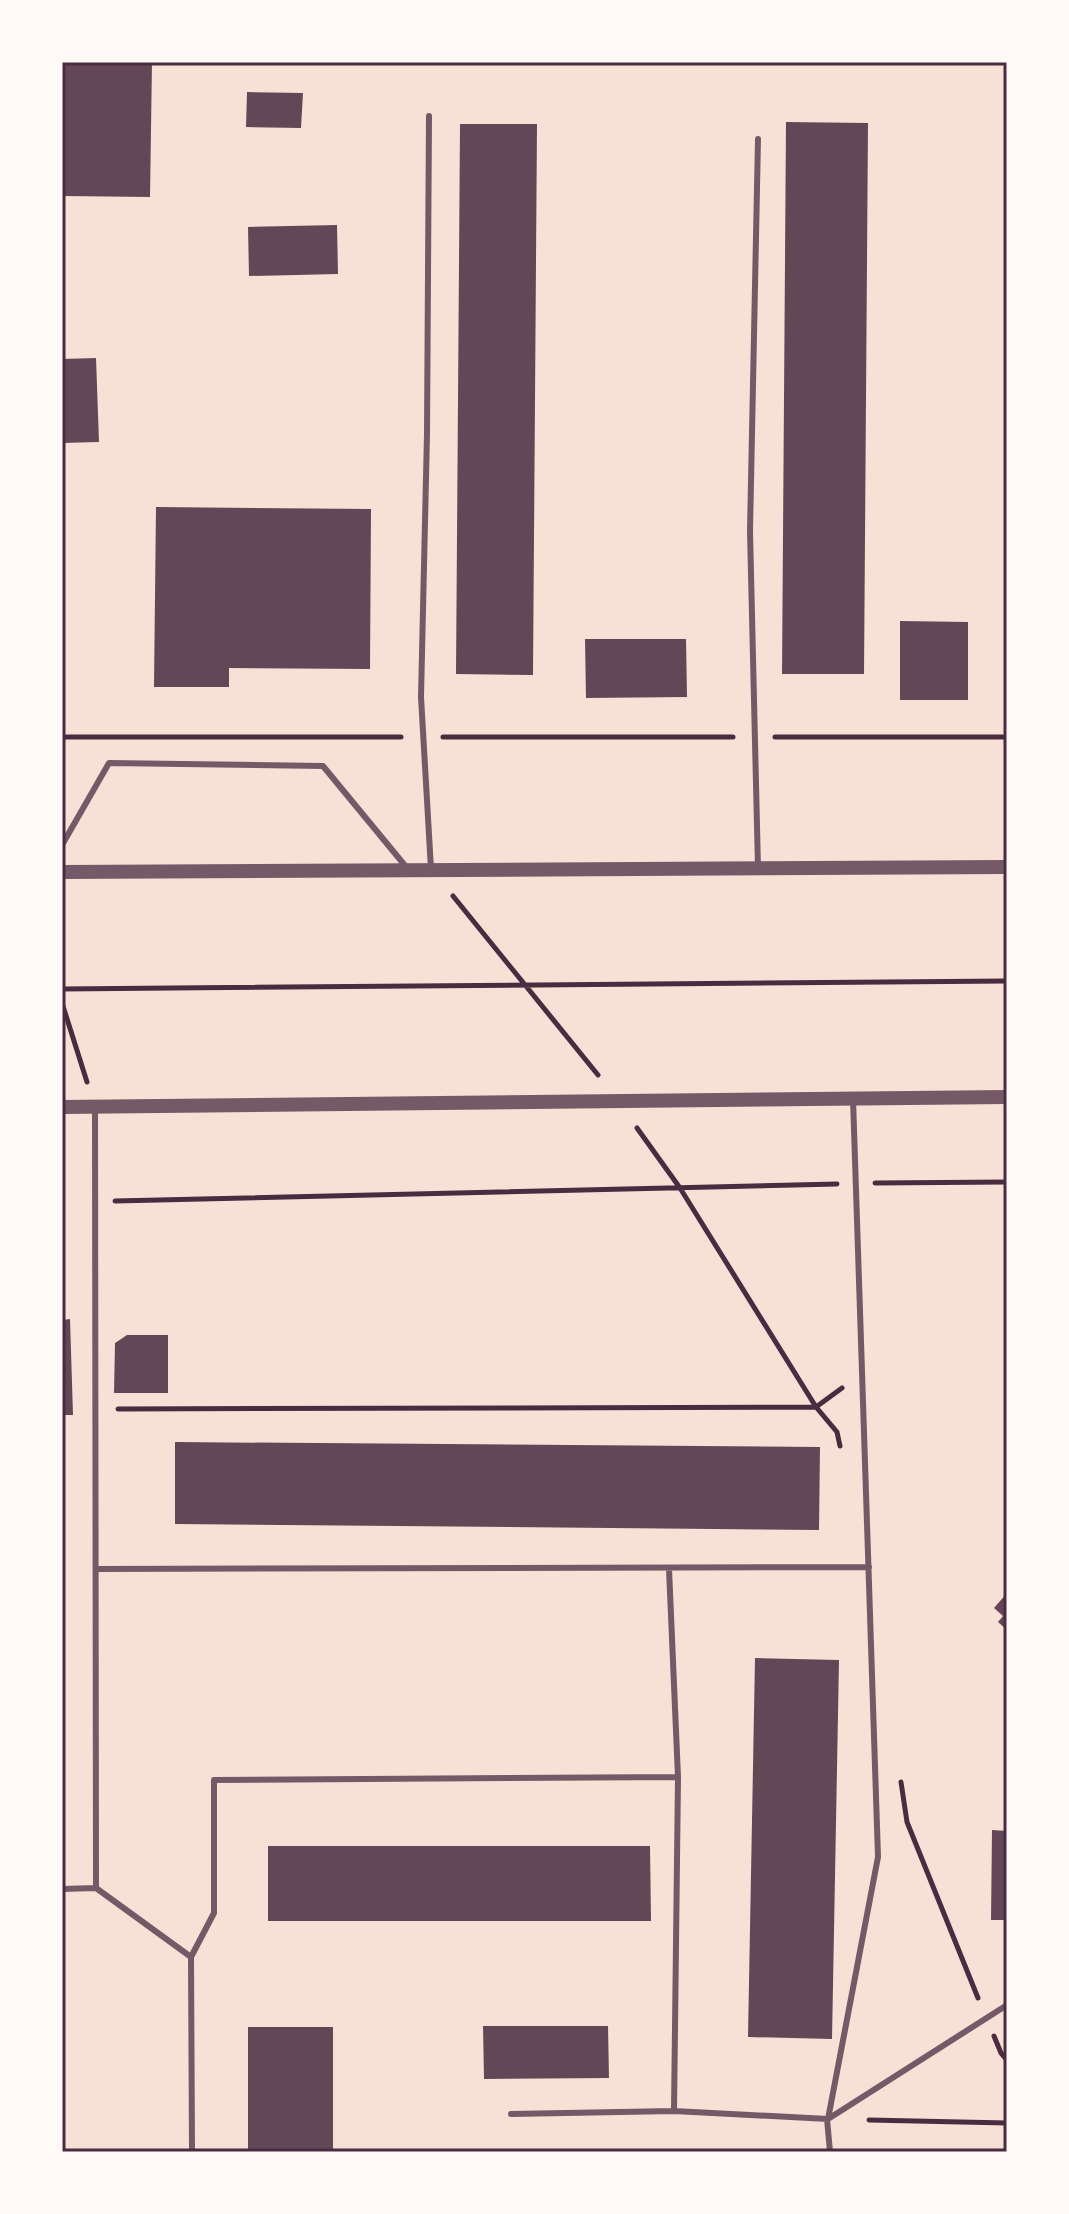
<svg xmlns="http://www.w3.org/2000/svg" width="1069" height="2214" font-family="'PT Sans',sans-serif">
  <rect width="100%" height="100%" fill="#f7e1d7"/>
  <path fill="#644757" d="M62 62H152L150 197 62 196Z
    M247 92 303 93 301 128 246 127Z
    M786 122 868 123 864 674H782Z
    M460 124H537L533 675 456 674Z
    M337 225 338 274 249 276 248 227Z
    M96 358 99 442 62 443V359Z
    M156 507 371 509 370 669 229 668V687H154Z
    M900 621 968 622V700H900Z
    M585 639H686L687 697 586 698Z
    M70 1319 73 1415H62V1320Z
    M127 1335H168V1393H114L115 1343Z
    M175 1442 820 1447 819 1530 175 1524Z
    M1007 1593V1630L998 1622 1003 1616 994 1608Z
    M755 1658 839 1660 832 2039 748 2037Z
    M992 1830 1007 1831V1920H991Z
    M268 1846H650L651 1921H268Z
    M483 2026H608L609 2078 484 2079Z
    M248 2027H333V2152H248Z"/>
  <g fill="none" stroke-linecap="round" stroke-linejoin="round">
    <path stroke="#4a2c40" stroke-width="5" d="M62 737H401
      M443 737H733
      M775 737H1007
      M453 896 598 1075
      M62 989 1007 981
      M62 1003 87 1082
      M637 1128 680 1188 816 1407 837 1432 840 1446
      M875 1183 1007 1182
      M115 1201 837 1184
      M118 1409 816 1407 842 1388
      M901 1782 907 1822 978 1998
      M994 2036 1001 2053 1007 2060
      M869 2120 1007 2123"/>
    <path stroke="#755966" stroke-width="6" d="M429 116 427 434 421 697 431 869
      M62 845 109 763 323 766 407 868
      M758 868 750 531 758 139
      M95 1107 96 1888 191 1957 192 2152
      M96 1569 869 1567
      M669 1569 678 1777 674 2111
      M62 1889 96 1888
      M191 1957 214 1913V1780L678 1777
      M511 2114 674 2111 828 2119 878 1857 853 1099
      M827 2119 830 2152
      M828 2119 1007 2005"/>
    <path stroke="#755966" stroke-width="14" d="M62 872 1007 867
      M62 1107 1007 1097"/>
  </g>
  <rect width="1069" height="2214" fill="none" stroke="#fffaf5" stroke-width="128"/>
  <rect x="64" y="64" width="941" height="2086" fill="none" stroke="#4a2c40" stroke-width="3"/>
</svg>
